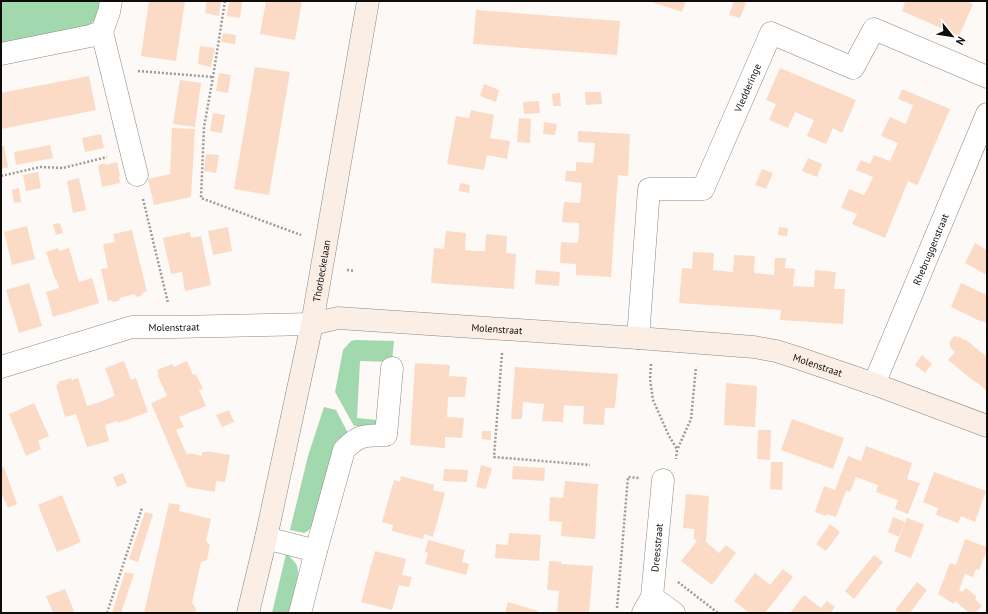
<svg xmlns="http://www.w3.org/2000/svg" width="988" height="614" font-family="'PT Sans',sans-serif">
  <rect width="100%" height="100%" fill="#fdf9f6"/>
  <path fill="#a2d8ae" d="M1 1H100L97 19 83 29 1 44Z
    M356 340 394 341 392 362 360 361 357 418 377 420V426H354L335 392 343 350 351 341Z
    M324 407 336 410 349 435 344 436 337 440 333 452 313 525 308 531 304 533 290 530 308 456Z
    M286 554C291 557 295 562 297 566 301 575 291 603 289 613H272Z"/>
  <path fill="#fbdbc5" d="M149 1H185L176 61 141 56Z
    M207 1H221L219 16 205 13Z
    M229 1H242L240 18 227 16Z
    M266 1H302L295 40 260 34Z
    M649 1H686L682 12Z
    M734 1H740L746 3 740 18 729 15Z
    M903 1H967L973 4 959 36 902 11 905 2Z
    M476 10 620 21 617 55 473 44Z
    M223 33 236 35 235 44 221 42Z
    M200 46 215 48 211 67 198 64Z
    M255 67 290 72 269 195 234 189Z
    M780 68 856 100 842 133 833 128 826 144 807 136 814 120 795 112 788 128 769 120 776 104 766 100Z
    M219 73 231 75 228 93 216 91Z
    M89 76 96 110 1 129V93Z
    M180 80 201 83 195 127 173 124Z
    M484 84 499 90 496 102 480 96Z
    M902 89 950 109 918 184 917 185 908 181 885 238 852 224 857 214 841 208 849 189 864 195 869 186 873 177 856 170 861 160 870 164 874 155 890 161 898 143 881 136 885 127 890 117 906 124 913 105 898 99Z
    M585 92H601L602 104 586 105Z
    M560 93 561 106H553L552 94Z
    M539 101 540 113 524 114 523 102Z
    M471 110 494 115 490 138 510 141 507 159 487 155 484 170 447 164 456 116 469 118Z
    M213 113 225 115 222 133 210 131Z
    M519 118 531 119 530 143 517 142Z
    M544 122 557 124 555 135 543 134Z
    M172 128 195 129 191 197 154 205 148 179 170 174Z
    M578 131 630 134 628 176 618 175 611 277 576 275V264L560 263 561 242 578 243 579 233V223L562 222 564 202 580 203 582 183 565 181 566 171H576V162L593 163 595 143 578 142Z
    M101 134 104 148 85 152 82 138Z
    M50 145 53 158 16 165 14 152Z
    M1 146H4L8 167 1 169Z
    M206 154 219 155 216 173 204 171Z
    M808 158 822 164 817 177 802 171Z
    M117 162 120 176H119L120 183 102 187 98 165 105 163V165Z
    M762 169 773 173 766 189 755 185Z
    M38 172 41 188 26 191 23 175Z
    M79 178 86 210 73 213 67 181Z
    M460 183 470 185 469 193 459 191Z
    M19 188 21 202 14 203 12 190Z
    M60 223 63 233 56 235 53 224Z
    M27 226 35 259 12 265 4 232Z
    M228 227 232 251 213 255 208 231Z
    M779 227 788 228 787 236 778 235Z
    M132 230 147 292H144L142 295 137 297 134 294 120 298 119 301 113 302 111 300 108 301 101 269 108 268 103 244 115 242 113 234Z
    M446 231 466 233 465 250 475 251H485L486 234 507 236 506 253 516 254 514 289 431 283 434 248 444 249Z
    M190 232 191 238 201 236 211 285 185 291 182 272 171 274 163 238Z
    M975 243 987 250V275L965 263Z
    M58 248 59 251 69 248 79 282 92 278 99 303 53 317 46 292 59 288 56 279H55L46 252Z
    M693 252 714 253 713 270 733 272 734 255 755 256 754 273 774 275 775 258H786L785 268 795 269 793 286 814 287 815 270 836 272 834 289H845L843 324 780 320 781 310 679 303 682 268 692 269Z
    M536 270 560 272 559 286 535 284Z
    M29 283 42 326 19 333 6 290Z
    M961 283 987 295V323L983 321 982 322 951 307Z
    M954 336 960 337 964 340 965 339 987 357V391L975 381V382L948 360 955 352 951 348 949 343Z
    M922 355 932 364 925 373 915 365Z
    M124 361 131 380 136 378 148 412 118 423 117 421 105 425 109 441 87 447 76 414 65 417 56 385 59 384 58 382 71 378 72 380 78 378 87 406 97 403 115 396 105 368Z
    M187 361 193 375 196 374 203 389 199 390 206 406 179 417 184 427 176 430 187 455 190 453 202 456V452H207V451L230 455 225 482 216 481 215 492 187 487 151 403 167 396 157 374H159L157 370 172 364 174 367Z
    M415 363 450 365 449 376 467 377 465 397H448L447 417 464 418 462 438 445 437V448L410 445Z
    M515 367 618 374 615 408H605L604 425 583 424 584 406H574L564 405 563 422 542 421 544 404 523 402 522 419H511Z
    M726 383 757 386 755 427 724 425Z
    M34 403 49 436 38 441 41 449 26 456 9 414Z
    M229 410 234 422 222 427 216 415Z
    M792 419 844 438 833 469 781 450Z
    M758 430H771L770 460 757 459Z
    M482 431H491V440L482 439Z
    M866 446 912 463 907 479 920 483 908 514 895 509 898 500 876 492 878 485 856 477 850 492 846 491 836 517 827 514 826 516 815 512 824 486 835 490 848 456 861 461Z
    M771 462H783L782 490 770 489Z
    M481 465 492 468 486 489 476 487Z
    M513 466 545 468 544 481 512 479Z
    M4 467 17 504 8 508 1 492V468Z
    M444 469 468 470 467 482 443 481Z
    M934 472 986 491 975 522 961 516 958 523 936 515 938 508 923 502Z
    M123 473 127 483 117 487 113 477Z
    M401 476 434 485 433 490 445 493 433 537 424 534 423 539 392 531 393 525 382 522 394 480 400 482Z
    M565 481 598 484 595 539 561 536 562 522 549 521 550 497 563 498Z
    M686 494 709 496 706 541V542L719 553 726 545 736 553 712 585 681 561 697 541 694 538V529L683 528Z
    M62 495 81 542 57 552 38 505Z
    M169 503 180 505 179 511 211 519 206 541 210 545 207 560 201 562 192 603 196 608 195 613H144Z
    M145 512 153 514 138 562 129 559Z
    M893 517 905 522 899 537 888 532Z
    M907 518 924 524 911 558 894 551Z
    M830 524 840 532 826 551 816 544Z
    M509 533 541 535 539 561 495 558 496 544 508 545Z
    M965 539 987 547V550L979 570 976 569 973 577 965 574 959 590 962 592 966 588 977 597 975 599 982 606 975 613H969L955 601 954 604 938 594 950 563 956 565Z
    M428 540 465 550 462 562 469 564 466 575 425 564 428 553 425 552Z
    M375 551 406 559 402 575 412 577 409 587 399 585 392 610 361 602Z
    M874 555 883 562 854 599 845 591Z
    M549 561 562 562 561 564 593 566 589 613H557L559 591 547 590Z
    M783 569 793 577 765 613H749L734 601 755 573 770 585Z
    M125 572 134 574 121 613H112Z
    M917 582 927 590 910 613H900L895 610Z
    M65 589 74 611 70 613H53L46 596Z
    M804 595 821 608 827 601 835 607 830 613H790Z
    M508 602 538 611 537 613H505Z"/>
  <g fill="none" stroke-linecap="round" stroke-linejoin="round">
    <defs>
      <g id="street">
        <path d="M102 32 137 175"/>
        <path d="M1 54 90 36 102 32 109 12 111 1"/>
        <path id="s1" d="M638 338 649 189H703L771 33 853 68 874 29 987 77"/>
        <path id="s2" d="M1 367 132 327H174L312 324"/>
        <path id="s3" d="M874 384 987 114"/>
        <path d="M266 538 316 551 300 613"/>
        <path d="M316 551 344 450C359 434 365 436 386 435L392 368"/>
        <path d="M652 597 674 613"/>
        <path id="s4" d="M643 613 652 597 663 480"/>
      </g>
      <g id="secondary">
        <path id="s5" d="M312 324 338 318 638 338 754 347 776 351 798 358 874 384 987 426"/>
        <path id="s6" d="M248 613 266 538 312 324 368 1"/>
      </g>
    </defs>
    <use href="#street" stroke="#8c8885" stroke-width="23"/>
    <use href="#secondary" stroke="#8c8885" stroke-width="23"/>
    <path stroke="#9d9a98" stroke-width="2.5" stroke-dasharray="2 2" stroke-linecap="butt" d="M225 1 213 77 204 127 201 198 301 235
      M138 71 213 77
      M1 176 40 167 63 168 107 157
      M143 199 168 303
      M347 270 355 271
      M502 353 494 457 590 465
      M651 364 650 379 653 400 669 436 677 449 676 459
      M678 448 691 419 696 367
      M678 582 718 613
      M617 608 628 477 639 478
      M107 613 142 508"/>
    <use href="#street" stroke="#fff" stroke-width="22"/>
    <use href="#secondary" stroke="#fbeee4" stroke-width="22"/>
  </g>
  <g text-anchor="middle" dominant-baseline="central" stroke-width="4" stroke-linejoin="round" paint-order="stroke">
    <g font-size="10" fill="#0e0d0c" stroke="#fff">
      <text stroke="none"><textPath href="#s1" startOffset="314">Vledderinge</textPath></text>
      <text stroke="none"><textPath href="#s3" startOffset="146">Rhebruggenstraat</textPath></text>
      <text stroke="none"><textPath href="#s6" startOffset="350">Thorbeckelaan</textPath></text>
      <text stroke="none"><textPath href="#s2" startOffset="179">Molenstraat</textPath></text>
      <text stroke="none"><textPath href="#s5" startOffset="186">Molenstraat</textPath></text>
      <text stroke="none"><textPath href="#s5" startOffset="510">Molenstraat</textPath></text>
      <text stroke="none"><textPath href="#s4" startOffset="68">Dreesstraat</textPath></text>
    </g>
  </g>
  <rect width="988" height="614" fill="none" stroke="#0e0d0c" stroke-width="4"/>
  <g transform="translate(952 36) rotate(120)" stroke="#ffffff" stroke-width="3" paint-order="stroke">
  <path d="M0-3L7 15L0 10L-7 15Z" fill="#0e0d0c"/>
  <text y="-6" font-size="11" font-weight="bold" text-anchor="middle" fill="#0e0d0c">N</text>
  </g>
</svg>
